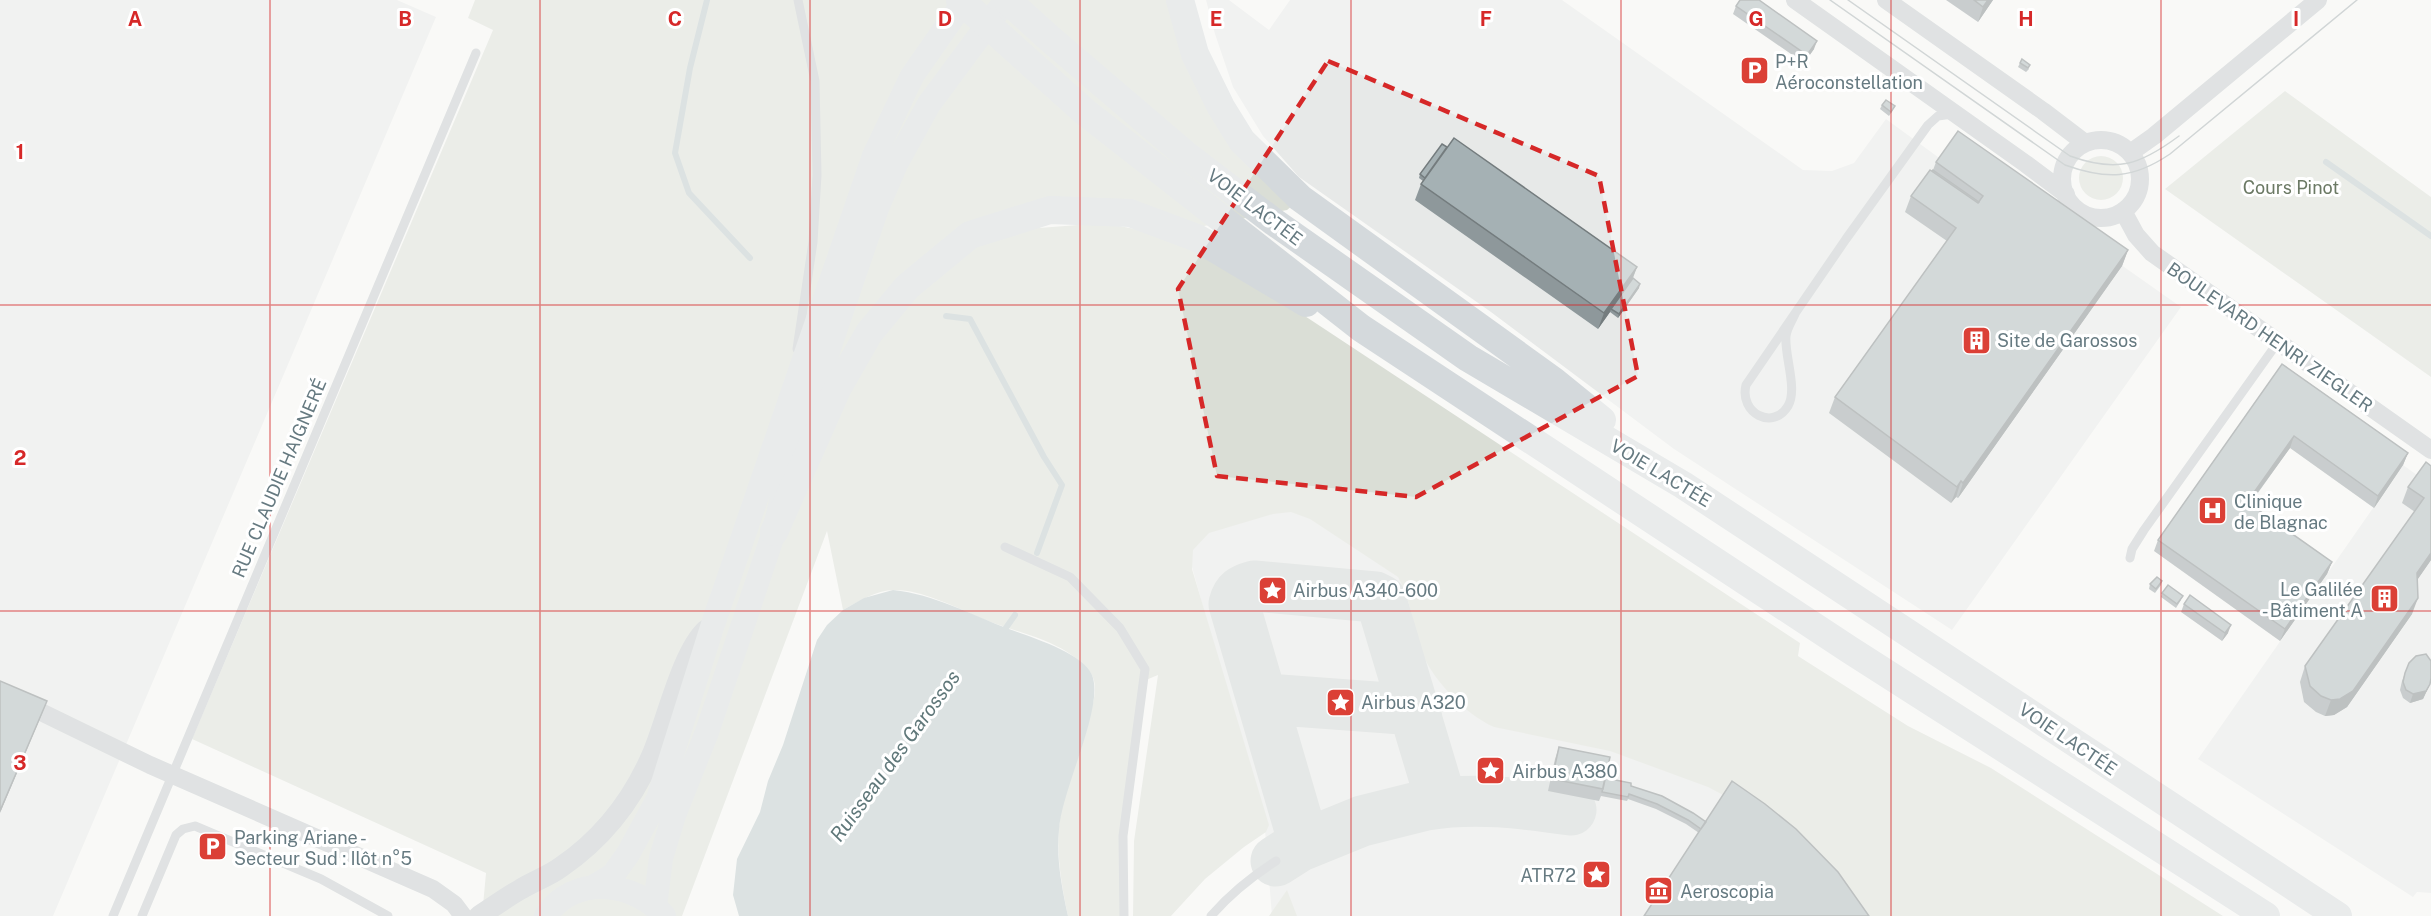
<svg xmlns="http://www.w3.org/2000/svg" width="2431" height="916" font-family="'Public Sans',sans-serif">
  <rect width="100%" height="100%" fill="#f9f9f7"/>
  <path fill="#e7e9e8" d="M0 0H397L436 17 53 916H0Z
    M1206 0H1229L1269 30 1290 0H1562L1803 170 1832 171 1854 163 1886 119 1942 160 1952 146 2181 307 1952 630 1674 449 1491 312 1299 177 1263 136 1233 87 1215 34Z
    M2403 465 2431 485V893L2417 892 2413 897 2198 759Z
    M1300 500 1729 780 1937 916H1272L1265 830 1187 549 1197 535Z"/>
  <path fill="#daded6" d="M475 0H1166L1202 94 1293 205 1287 210 1199 227 1079 206 1039 228 1103 223 1157 233 1226 264 1800 643 1798 656 1908 726 1991 768 2223 916H1853L1727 797 1708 787 1610 751 1494 727C1466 715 1429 677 1420 647 1413 623 1410 599 1398 577L1310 519 1291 512 1273 514 1209 533 1193 550 1192 569 1269 825 1266 832 1244 847 1205 879 1171 916H1133L1134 841 1158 675 1146 680 1125 838 1124 916H1068C1060 878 1053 837 1064 798 1072 772 1083 747 1089 720 1092 706 1100 685 1090 672 1063 638 1013 633 976 616 954 606 918 589 894 590 876 590 858 602 843 610L827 531 682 916H482L486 873 192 739 493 30 468 18Z
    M2285 91 2431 197V377L2165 189Z
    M2079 178a22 22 0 1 1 44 0a22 22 0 1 1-44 0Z
    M1287 890 1297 916H1269Z"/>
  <path fill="#b8c6c8" d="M893 590C934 594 971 615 1009 629 1031 637 1083 653 1092 675 1105 707 1061 790 1059 830 1056 859 1062 888 1068 916H739L733 895 737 859 760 812 768 781 783 745 817 640 827 625 843 610 864 598Z"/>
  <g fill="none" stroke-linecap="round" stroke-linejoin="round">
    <path stroke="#b8c6c8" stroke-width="6" d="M707 0 690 68 675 153 689 193 750 258
      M2326 162 2431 236
      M946 316 970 319 1044 457 1062 485 1037 553
      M1003 632 1015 615"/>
    <path stroke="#ccd2d2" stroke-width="51" d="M1267 714 1269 706 1280 700 1402 709 1408 710 1417 719
      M1426 805C1475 797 1522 803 1571 810
      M1276 861 1298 847 1302 837 1234 604C1237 592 1243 589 1254 586L1375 597 1381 600 1437 787 1434 799 1426 805 1362 821 1298 847"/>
    <path stroke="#c0c6c9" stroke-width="9" d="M1795 314C1792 321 1787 328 1786 336 1784 355 1798 389 1788 406 1773 431 1739 413 1746 385L1846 239 1928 125 1938 116 1952 114
      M797 349 813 242 817 175 815 81 798 0
      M1005 547 1070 577 1120 628 1145 669 1123 836 1124 916
      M2130 558 2132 549 2144 530 2278 342
      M113 916 476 53
      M142 916 176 835 183 829 195 826 321 879 388 916
      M1211 916C1230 894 1251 877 1276 861"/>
    <path stroke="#c0c6c9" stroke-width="18" d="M1795 0 2026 164 2066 194
      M1886 0 2043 111 2085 143
      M2062 179a39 39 0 1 1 78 0a39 39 0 1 1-78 0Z
      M2130 153 2154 136 2318 0
      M2123 211 2136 235 2152 253 2431 450
      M43 713 150 765 433 889 454 904 463 916"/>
    <path stroke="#c0c6c9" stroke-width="21" d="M479 916C493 907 507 897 521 889 534 881 549 876 561 867 602 839 632 801 652 755 666 723 682 652 706 630"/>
    <path stroke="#d4d9dc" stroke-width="24" d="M593 887 613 875 628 854 658 799 713 624 874 156 912 76 965 0
      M655 906 661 858 674 815 707 732 774 532 790 462 877 208 896 164 929 104 1006 0
      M546 916C573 874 635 881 664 916"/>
    <path stroke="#d4d9dc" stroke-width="28" d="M960 0 1085 112 1361 328 1850 650 2266 916
      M1007 0 1049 38 1186 155 1274 222 1468 358 1683 485 2338 916
      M1180 0 1195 54 1221 107 1242 141 1300 198 1554 381 1602 420
      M774 532 837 389 869 333 907 287 970 235 1050 210 1130 213 1197 238 1306 303"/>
    <path stroke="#a0aaad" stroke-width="1.5" d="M1830 0 2065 165C2107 180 2133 179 2170 154L2357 0
      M1848 0 2070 156C2117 173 2140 165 2179 136"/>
  </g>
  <path fill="#8e989b" d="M1946 0H1993L1978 22Z
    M1736 6 1814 49 1804 63 1733 14Z
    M2020 63 2029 69 2026 72 2018 67Z
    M1882 105 1893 110 1889 116 1880 109Z
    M1936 162 2128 250 2122 266 1958 498 1956 497 1951 503 1829 413 1835 397 1947 241 1905 212 1911 196 1933 170Z
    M1420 174 1637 267 1633 278 1639 288 1618 318 1610 312 1598 329 1415 200 1421 184 1423 181 1419 178Z
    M2282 364 2408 453 2403 465 2374 508 2290 448 2250 504 2332 562 2327 574 2280 641 2154 551 2158 540Z
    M2431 466V560L2417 580 2412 614 2347 707 2334 715 2325 716 2316 712 2304 702 2300 682 2305 666 2415 512 2402 503 2408 487Z
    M2162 581 2161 585 2155 593 2149 589 2150 584Z
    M2162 593 2181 600 2176 608 2161 597Z
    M2184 604 2228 633 2222 641 2181 612Z
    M2409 663 2430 684 2423 699 2410 703 2403 698 2400 690 2402 681Z
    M1559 747 1605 778 1631 786 1706 822 1699 833 1686 824 1656 809 1628 799 1627 801 1601 796 1599 801 1548 791 1555 759Z"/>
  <path fill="#747c7e" d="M1988 0H1993L1978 22 1983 7Z
    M1817 41 1814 49 1804 63 1807 55Z
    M2128 250 2122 266 1958 498 1963 483Z
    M1637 267 1631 282 1611 309 1610 312 1598 329 1604 313Z
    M1640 284 1639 288 1618 318 1619 314Z
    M2294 436 2290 448 2242 514 2247 502Z
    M2408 453 2403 465 2374 508 2378 496Z
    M1961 481 1956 497 1951 503 1957 487Z
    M2431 553V560L2411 589 2417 573Z
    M2332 562 2327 574 2280 641 2285 629Z
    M2418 598 2412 614 2347 707 2334 715 2325 716 2331 700Z
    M2231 625 2228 633 2222 641 2225 633Z
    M2430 684 2423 699 2410 703 2413 694Z
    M47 701 41 716 0 813V811Z"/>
  <path fill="#a5b1b4" stroke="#747c7e" stroke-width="1.5" d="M1740 0H1759L1817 41 1807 55 1736 6Z
    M1974 0H1988L1983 7Z
    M2022 59 2030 65 2028 68 2020 63Z
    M1886 100 1895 106 1891 112 1882 105Z
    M1958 131 2128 250 1963 483 1961 481 1957 487 1835 397 1956 228 1911 196 1930 170 1978 203 1983 196 1936 162Z
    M1454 138 1637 267 1604 313 1421 184Z
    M1442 144 1447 147 1425 178 1420 174Z
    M1933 170 1979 202 1978 203 1932 171Z
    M1633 278 1640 284 1619 314 1611 309Z
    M2282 364 2408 453 2378 496 2294 436 2247 502 2332 562 2285 629 2158 540Z
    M2426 462 2431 466V553L2417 573 2418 598 2353 691 2340 699 2331 700 2321 696 2310 686 2305 666 2424 498 2408 487Z
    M2157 577 2162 581 2156 589 2150 584Z
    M2168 585 2183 596 2177 604 2162 593Z
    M2190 595 2231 625 2225 633 2184 604Z
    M2426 654 2431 661V678L2430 684 2426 691 2413 694 2406 690 2403 682 2405 673 2409 663 2416 656Z
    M0 681 47 701 0 811Z
    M1559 747 1610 757 1603 789 1552 779Z
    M1605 778 1631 783V786L1662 796 1693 813 1706 822 1701 829 1688 820 1657 804 1629 794 1628 797 1602 792Z
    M1732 781 1765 804 1796 829 1838 872 1869 916H1644Z"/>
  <path d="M0 0H2431V916H0ZM1328 61 1599 176 1638 376 1416 497 1217 476 1178 289Z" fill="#f9f9f7" fill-opacity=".55" fill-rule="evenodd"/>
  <path fill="none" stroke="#d62828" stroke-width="4.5" stroke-dasharray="12 8" stroke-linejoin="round" d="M1328 61 1599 176 1638 376 1416 497 1217 476 1178 289Z"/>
  <path fill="none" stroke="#d62828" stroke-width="1.5" stroke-opacity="0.55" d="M270 0V916M540 0V916M810 0V916M1080 0V916M1351 0V916M1621 0V916M1891 0V916M2161 0V916M0 305H2431M0 611H2431"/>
  <defs>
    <symbol id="parking-square" viewBox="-11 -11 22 22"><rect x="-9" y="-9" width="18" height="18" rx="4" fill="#db4036" stroke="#fff"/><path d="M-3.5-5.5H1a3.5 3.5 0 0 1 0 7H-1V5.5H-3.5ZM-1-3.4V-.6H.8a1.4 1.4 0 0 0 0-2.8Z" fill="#fff"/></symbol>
    <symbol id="building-square" viewBox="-11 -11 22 22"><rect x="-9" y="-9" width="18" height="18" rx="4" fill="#db4036" stroke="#fff"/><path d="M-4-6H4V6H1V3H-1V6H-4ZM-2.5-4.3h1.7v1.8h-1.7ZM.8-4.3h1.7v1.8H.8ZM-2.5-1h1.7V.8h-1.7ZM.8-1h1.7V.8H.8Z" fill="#fff"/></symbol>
    <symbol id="hospital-square" viewBox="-11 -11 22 22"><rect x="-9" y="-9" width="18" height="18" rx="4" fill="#db4036" stroke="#fff"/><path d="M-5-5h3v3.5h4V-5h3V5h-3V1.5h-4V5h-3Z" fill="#fff"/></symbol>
    <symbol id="sight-square" viewBox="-11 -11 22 22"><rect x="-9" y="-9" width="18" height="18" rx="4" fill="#db4036" stroke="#fff"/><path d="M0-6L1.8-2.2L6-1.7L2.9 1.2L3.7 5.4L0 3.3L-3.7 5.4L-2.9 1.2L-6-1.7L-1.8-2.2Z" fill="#fff"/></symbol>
    <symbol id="museum-square" viewBox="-11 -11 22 22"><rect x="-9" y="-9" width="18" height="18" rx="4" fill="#db4036" stroke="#fff"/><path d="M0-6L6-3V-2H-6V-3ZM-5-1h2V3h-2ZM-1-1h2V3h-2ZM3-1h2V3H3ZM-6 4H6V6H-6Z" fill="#fff"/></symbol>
  </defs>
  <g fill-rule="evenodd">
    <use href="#parking-square" x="1738" y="54" width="33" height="33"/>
    <use href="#building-square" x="1960" y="324" width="33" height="33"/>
    <use href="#hospital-square" x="2196" y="494" width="33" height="33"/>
    <use href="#sight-square" x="1256" y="574" width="33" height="33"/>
    <use href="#building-square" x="2368" y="582" width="33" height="33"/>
    <use href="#sight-square" x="1324" y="686" width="33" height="33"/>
    <use href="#sight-square" x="1474" y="754" width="33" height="33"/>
    <use href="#parking-square" x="196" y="830" width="33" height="33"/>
    <use href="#sight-square" x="1580" y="858" width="33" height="33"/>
    <use href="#museum-square" x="1642" y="874" width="33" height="33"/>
  </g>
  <g text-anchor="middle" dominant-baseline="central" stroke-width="6" stroke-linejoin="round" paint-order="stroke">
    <g font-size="18" fill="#667a81" stroke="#fff" text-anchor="start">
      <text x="1775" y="61">P+R<tspan x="1775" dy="21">Aéroconstellation</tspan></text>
      <text x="1997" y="340">Site de Garossos</text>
      <text x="2234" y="501">Clinique<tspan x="2234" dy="21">de Blagnac</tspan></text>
      <text x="2363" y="589" text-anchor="end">Le Galilée<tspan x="2363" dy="21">- Bâtiment A</tspan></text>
      <text x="1293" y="590">Airbus A340-600</text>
      <text x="1361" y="702">Airbus A320</text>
      <text x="1512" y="771">Airbus A380</text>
      <text x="234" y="837">Parking Ariane -<tspan x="234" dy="21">Secteur Sud : Ilôt n°5</tspan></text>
      <text x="1576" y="875" text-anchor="end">ATR72</text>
      <text x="1680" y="891">Aeroscopia</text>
    </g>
    <g font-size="18" fill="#6b7964" stroke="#fff">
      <text x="2291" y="187">Cours Pinot</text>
    </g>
    <g font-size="18" fill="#667a81" stroke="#fff">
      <text transform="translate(1255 207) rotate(37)">VOIE LACTÉE</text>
      <text transform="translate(2270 337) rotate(35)">BOULEVARD HENRI ZIEGLER</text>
      <text transform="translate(1661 473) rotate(31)">VOIE LACTÉE</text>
      <text transform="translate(279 478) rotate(-67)">RUE CLAUDIE HAIGNERÉ</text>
      <text transform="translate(2068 739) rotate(34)">VOIE LACTÉE</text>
    </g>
    <g font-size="20" font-style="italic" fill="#60787a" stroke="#fff">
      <text transform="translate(895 756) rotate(-54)">Ruisseau des Garossos</text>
    </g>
  </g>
  <g font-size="20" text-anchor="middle" font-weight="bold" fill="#d62828" stroke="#fff" stroke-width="6" stroke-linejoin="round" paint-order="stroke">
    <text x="135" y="26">A</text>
    <text x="405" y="26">B</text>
    <text x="675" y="26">C</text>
    <text x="945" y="26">D</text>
    <text x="1216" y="26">E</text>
    <text x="1486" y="26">F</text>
    <text x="1756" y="26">G</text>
    <text x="2026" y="26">H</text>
    <text x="2296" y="26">I</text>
    <text x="20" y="159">1</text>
    <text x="20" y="465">2</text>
    <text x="20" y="770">3</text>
  </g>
</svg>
